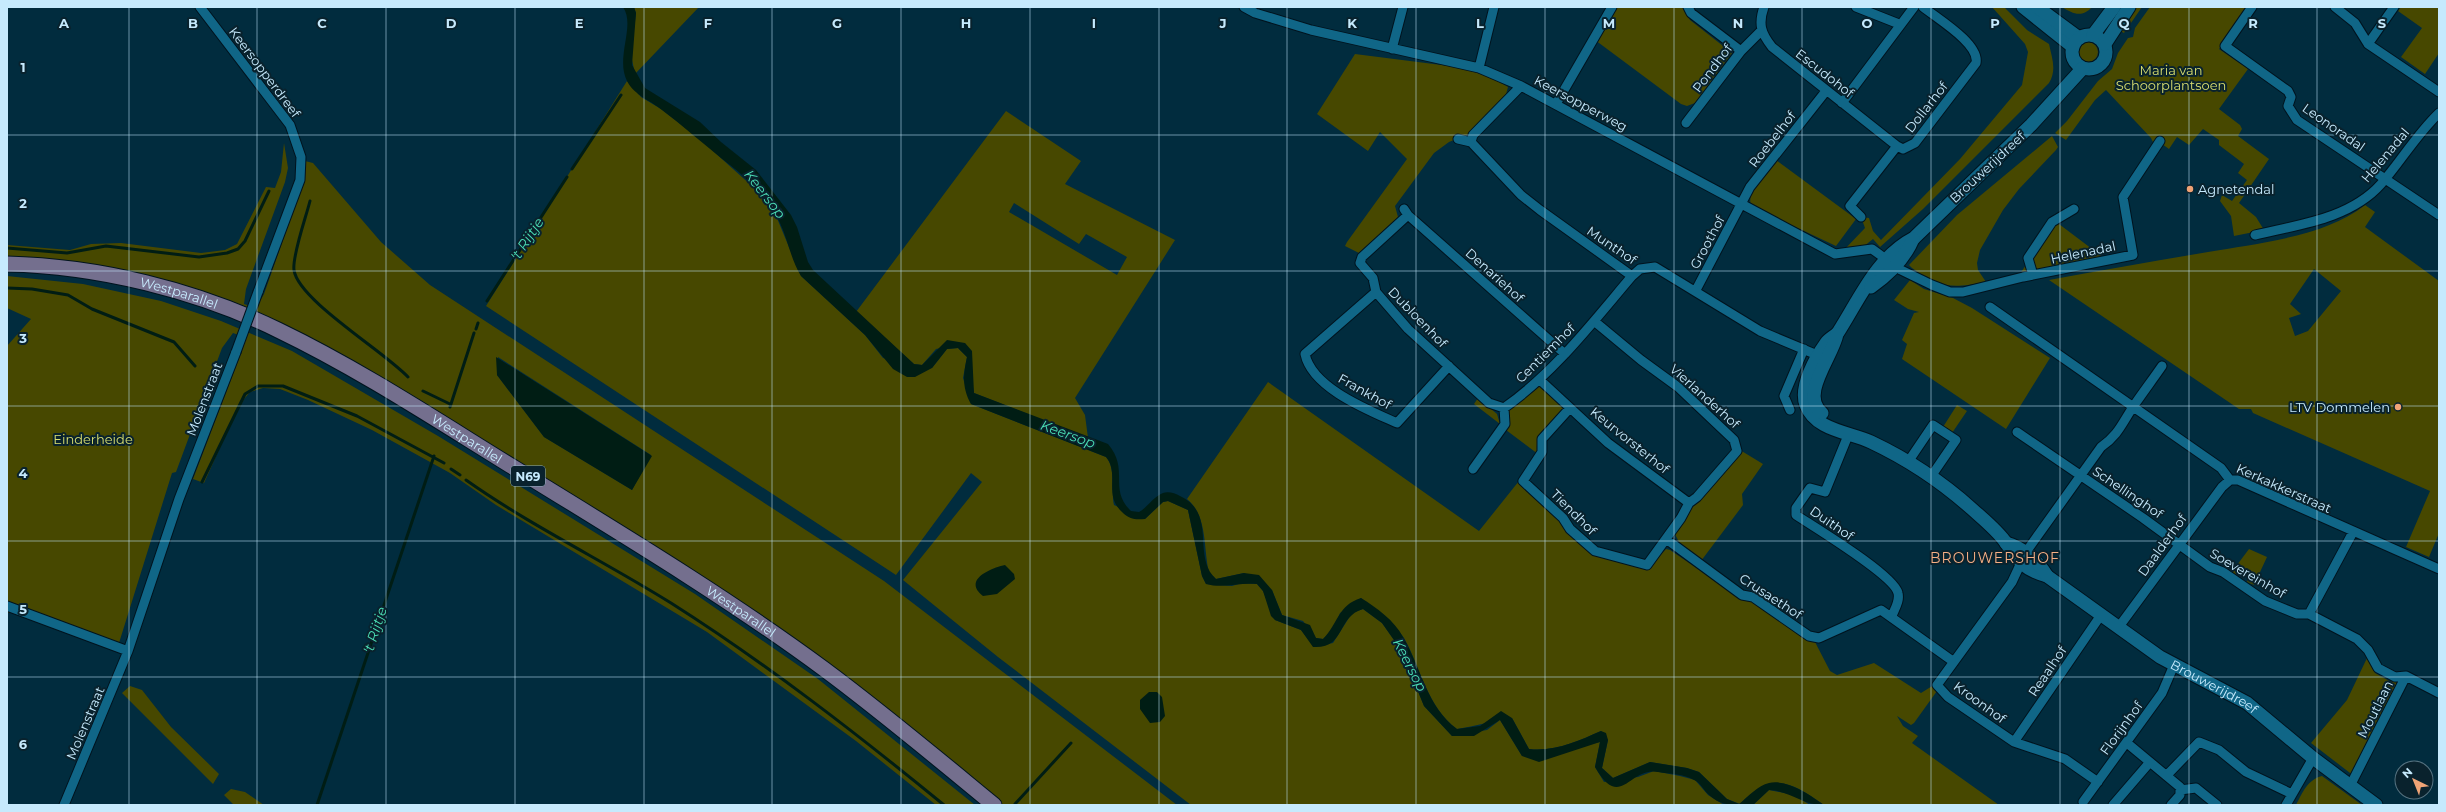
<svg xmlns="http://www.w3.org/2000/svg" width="2446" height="812" font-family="Montserrat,sans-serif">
  <rect width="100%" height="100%" fill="#012c3e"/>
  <path fill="#474800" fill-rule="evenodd" d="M634 7H699L635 74 631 55 636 13Z
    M1615 7H1682L1690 20 1732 53 1695 103 1687 106 1681 104 1595 40Z
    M1992 7H2004L2027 30 2049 44C2052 58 2057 70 2049 83L1923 209 1880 247 1873 239 1863 247 1843 251 1865 228 1861 217 1869 218 1873 231 1881 240 1960 159 2022 85 2028 52 2025 44Z
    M2062 7H2092C2082 18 2073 14 2062 7Z
    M2132 7H2142L2124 33 2117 29Z
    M2150 7H2248L2219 49 2248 69 2219 109 2240 125 2242 129 2238 136 2269 159 2239 203 2256 217 2264 230 2234 236 2231 216 2220 201 2222 195 2232 201 2247 180 2238 173 2244 164 2219 145V140L2203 129 2189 145 2177 137 2169 149 2162 144H2154L2151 138 2106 90 2095 100 2066 140 2055 133 2067 121 2098 81 2112 69 2118 53 2128 38 2133 37 2135 28Z
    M2401 7H2439V53L2425 74 2401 57 2422 28 2398 11Z
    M2078 52a10 10 0 1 1 20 0a10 10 0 1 1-20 0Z
    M1355 54 1457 67 1489 76 1508 87 1505 98 1469 134 1449 142 1434 153 1395 206 1398 217 1359 253 1345 246 1347 242 1407 159 1380 132 1368 151 1317 114Z
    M627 81 641 97 661 109 702 141 753 187 774 211 801 276 865 335 883 358 932 368 947 349 958 348 967 357 963 378 971 404 1106 457C1116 468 1111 491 1114 505L1145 519 1163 502 1168 501 1188 510 1202 576 1206 584 1232 586 1242 583 1257 584 1263 591 1275 620 1301 630 1314 647 1333 643 1352 613 1363 609 1382 623 1401 650 1424 706 1452 736 1487 730 1500 720 1522 756 1600 742 1595 767 1604 782 1638 777 1654 771 1680 776 1695 780 1708 795 1724 805H1191L998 657 903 580 982 482 971 473 896 575 486 306Z
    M1006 111 1081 161 1065 184 1175 240 1075 398 1085 415 1088 438 974 393 965 343 936 349 922 365 914 364 856 312ZM1014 203 1079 244 1086 234 1127 257 1117 275 1009 212Z
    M2052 136 2058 147 2056 150 2019 189 2003 210 1980 250 1977 263 1978 270 1986 282C1953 288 1940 289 1912 268L1909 265 1957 215Z
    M284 143 288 168 285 182 246 289 244 304 256 308 264 294 295 206 305 161 313 163 381 242 430 285 884 581 1177 805H998L704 582 236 309 7 261V245L70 250 91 244 121 243 201 253 225 250 237 244 266 187 275 188 281 172ZM498 357 651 455 632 490 544 437 497 375Z
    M1776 160 1856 219 1836 246 1751 206C1746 189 1767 172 1776 160Z
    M2365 205 2375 212 2365 227 2439 281V533L2429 557 2406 547 2430 491 2253 413 2251 409H2239L2049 280C2102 270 2155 261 2208 252 2258 243 2325 237 2365 205ZM2314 269 2341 291 2308 331 2295 336 2289 318 2301 314 2290 304Z
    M2055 221 2104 258 2020 274Z
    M7 276 83 284 161 301 221 321 292 351 438 436 695 594 818 679 975 805H936L856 741 707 632 496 505 450 473 372 430 308 400 280 389 263 388 250 392 244 399 227 432 204 483 193 479 242 351 244 337 233 333 222 348 176 472 172 473 119 643 16 606 7 614V346L31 319 7 308Z
    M1910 280 1924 289 1953 298 1972 308 2050 358 2006 429 1902 359 1907 344 1902 340 1914 313 1919 312 1908 309 1894 300Z
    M1268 382 1479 531 1519 481 1595 554 1647 570 1666 549 1670 550 1744 600H1752L1809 641 1815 642 1830 671 1837 675 1874 663 1921 693 1937 683V691L1914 723 1911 725 1897 716 1903 726 1918 736 1912 743 1999 805H1824C1789 780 1771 772 1740 804L1727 799 1699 772 1687 768 1650 762 1613 778 1602 768 1608 740 1601 731C1578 741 1555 752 1529 749L1512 718C1492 721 1476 726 1457 729 1427 707 1421 668 1404 638 1396 625 1372 609 1361 598L1340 613 1334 628 1323 639 1316 638 1303 621 1282 615 1272 590 1244 573 1216 579 1209 572C1203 548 1208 516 1187 499Z
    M1539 387 1545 388 1563 407C1559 423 1531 435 1538 454L1506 430 1509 409Z
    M1478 398 1497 414 1500 424 1474 404Z
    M1957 405 1967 411 1952 433 1943 427Z
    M1740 450 1763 464 1742 494 1743 505 1701 561 1680 544 1674 532 1690 508Z
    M2249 549 2267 557 2254 585 2247 582 2250 575 2240 570 2235 576 2231 573Z
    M2367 658 2375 673 2391 682 2395 680 2401 683 2354 776 2311 743 2347 700Z
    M130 686 142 690 171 727 219 774 213 784 122 693Z
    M2322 776 2362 805H2296C2303 792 2307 780 2322 776Z
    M231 789 245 792 264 805H234L224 795Z
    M1769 790 1794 795 1810 805H1753Z"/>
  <path fill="#001d14" d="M623 7H634L636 13 632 65 645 88 700 122 721 142 756 170 791 215 797 227 808 262 813 270 914 364 922 365 947 340 965 343 972 351 974 393 1108 444C1130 470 1108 489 1131 511L1139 512C1148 507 1153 497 1163 493 1168 491 1175 493 1180 496 1218 514 1191 556 1216 579L1244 573 1259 575 1272 590 1282 615 1310 625 1316 638 1323 639C1338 624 1338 605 1361 598 1377 608 1394 620 1403 637 1421 668 1427 707 1457 729L1480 726 1501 711 1512 718 1529 749C1555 752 1578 741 1601 731L1606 733 1608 740 1602 768 1613 778 1650 762 1687 768 1699 772 1727 799 1739 804C1748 797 1758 785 1769 783 1787 779 1810 795 1824 805 1802 805 1791 791 1769 790L1753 805C1736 805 1722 807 1709 795 1704 791 1701 783 1694 780 1684 774 1670 774 1658 772 1629 766 1621 812 1595 767L1600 742 1539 762 1522 756 1500 720 1474 736H1452L1424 706 1401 650 1382 623 1363 609C1336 617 1346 649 1313 647L1301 630 1275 620 1271 616 1263 591 1257 584C1240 582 1223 589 1206 584L1202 576 1188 510 1168 501 1163 502 1145 519C1135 520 1129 519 1122 512 1103 495 1120 473 1106 457L971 404C962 388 963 375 967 357L958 348 947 349 932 368 915 377H907L893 369 865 335 801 276C791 260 788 240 780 223 772 205 756 188 742 175 736 169 728 164 721 158 701 142 682 125 662 110 650 100 635 96 627 81 615 57 636 26 623 7Z
    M496 357 652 456 632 490 544 437 497 375Z
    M1005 565 1014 574 1015 579 997 594 983 596C962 580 991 568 1005 565Z
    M1149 692H1157L1162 697 1165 716 1160 722 1150 723 1140 709V700Z"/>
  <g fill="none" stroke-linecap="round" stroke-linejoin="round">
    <path stroke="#001d14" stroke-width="3" d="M572 169 621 95
      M310 201C306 217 292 256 294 270 298 300 385 352 408 377
      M7 248 67 253 106 246 199 257 227 253 238 249 245 241 269 191
      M7 288 32 289 68 295 92 309 174 342 195 366
      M487 301 567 177
      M476 329 478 323
      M423 391 450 404
      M450 407 474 333
      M451 469 460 475
      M466 480C531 526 604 561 671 603 767 664 856 733 944 805
      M202 482 245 394 258 386H283L357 416 444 463
      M1015 804 1071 743
      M317 805 434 456"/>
    <defs>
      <path id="street" d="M200 7 290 125 301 157 300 180 258 292
        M1244 7 1255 13 1311 30 1479 68 1521 86 1835 254 1872 249 1901 270 1932 285 1950 292H1963L2023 277 2133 255 2123 197 2160 141
        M1688 7 1691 13 1741 51
        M1764 7C1758 24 1761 33 1772 47L1897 146
        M1856 7 1899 24
        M2252 7 2225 46 2288 91 2291 97 2288 106 2297 120 2439 215
        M2335 7 2355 23 2368 44 2439 92
        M2368 44 2394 7
        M1392 49 1403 7
        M1479 68 1494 7
        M1521 86 1473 135 1471 142 1521 195 1540 210 1632 276 1640 269 1655 267 1760 331 1822 357
        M1842 103 1914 7
        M1556 104 1612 7
        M1686 123 1741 51 1761 31
        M1458 139 1471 142
        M1404 209 1408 215 1565 354
        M1408 215 1362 257 1360 263 1373 278 1376 292 1408 329 1489 403 1504 408
        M1861 217 1850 206 1897 146 1903 149 1915 143 1976 63C1980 44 1938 19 1923 7
        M2255 235C2297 225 2350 219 2381 184 2401 161 2417 134 2439 113
        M2033 275 2028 258 2052 222 2074 209
        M1696 290 1750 187 1826 91
        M1376 292 1305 354C1312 388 1368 410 1397 423L1449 366
        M1990 307 2221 468 2230 480H2238L2439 569
        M1540 380 1608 443 1689 503
        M1570 408 1542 439V452L1523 481 1563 518 1570 529 1595 551 1647 565 1681 518 1689 503 1697 497 1737 451 1734 440 1678 387 1641 360 1594 321
        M1790 410 1784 396 1804 349
        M2017 432 2143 518 2210 567 2223 572 2265 601 2297 614H2309L2357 639 2368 650 2378 668 2395 677 2406 676
        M1849 433 1825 492 1810 488 1796 508V515C1814 527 1894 575 1898 593 1900 601 1895 608 1892 616
        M1908 462 1933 425 1956 440 1930 478
        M1473 469 1505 424 1504 408C1554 373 1592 323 1632 276
        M1666 539 1742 595 1753 597 1809 636 1819 638 1881 610 1954 662
        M7 606 128 651
        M2309 614 2353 532
        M2118 628 2222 487 2230 480
        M2014 742 2101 615
        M2127 743 2180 787V795L2171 805
        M2167 775 2199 742 2219 750 2246 772 2292 794
        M2098 782 2065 759 2014 742 1948 697 1937 685 2012 582 2026 552 2101 447C2119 435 2123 421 2135 404 2144 391 2153 379 2162 366
        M2350 786 2406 676 2439 693
        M2180 790 2196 788 2217 805
        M2083 802 2162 693 2174 665
        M64 805 128 651 179 499 236 352
        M2113 805 2150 762
        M2286 805 2313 758"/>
      <g id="secondary">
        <path d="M2023 7 2073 47"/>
        <path d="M2037 7 2079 38"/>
        <circle cx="2089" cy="52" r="17"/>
        <path d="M2093 35 2114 7"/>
        <path d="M2105 44 2129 7"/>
        <path id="s1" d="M2083 68 2031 125 1914 238C1877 257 1860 298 1839 331 1836 336 1829 338 1826 343 1816 357 1799 387 1806 405 1815 430 1849 432 1871 442 1907 459 1943 483 1972 509 1983 519 1998 531 2006 543 2018 561 2025 570 2047 576L2160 657 2247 703 2313 758 2376 805"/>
        <path d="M1871 287C1888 275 1905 258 1913 239"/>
        <path d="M1822 413C1799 395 1833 356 1837 334"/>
        <path d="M2006 543C2024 548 2037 560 2047 576"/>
      </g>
      <g id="primary">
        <path id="s2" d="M7 264C98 266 196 290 278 330 361 370 438 421 516 469 620 533 725 596 824 669 882 712 938 759 994 805"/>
      </g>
    </defs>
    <use href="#street" stroke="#00131e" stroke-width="11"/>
    <use href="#secondary" stroke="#00131e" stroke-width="15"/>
    <use href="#primary" stroke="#00131e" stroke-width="17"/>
    <use href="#street" stroke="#106687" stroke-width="9"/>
    <use href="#secondary" stroke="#106687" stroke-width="13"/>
    <use href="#primary" stroke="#746f8e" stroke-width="15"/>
    <defs>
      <path id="street-bridge" d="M236 352 258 292"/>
    </defs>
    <use href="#street-bridge" stroke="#00131e" stroke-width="11" stroke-linecap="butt"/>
    <use href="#street-bridge" stroke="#106687" stroke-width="9"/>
  </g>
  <path fill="none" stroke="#c6eafd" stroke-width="1" stroke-opacity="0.55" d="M129 7V805M257 7V805M386 7V805M515 7V805M644 7V805M772 7V805M901 7V805M1030 7V805M1159 7V805M1287 7V805M1416 7V805M1545 7V805M1674 7V805M1802 7V805M1931 7V805M2060 7V805M2189 7V805M2317 7V805M7 135H2439M7 271H2439M7 406H2439M7 541H2439M7 677H2439"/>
  <g fill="#efa376" stroke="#09222d" stroke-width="1.5">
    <circle cx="2190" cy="189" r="4"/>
    <circle cx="2398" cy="407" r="4"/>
  </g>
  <g text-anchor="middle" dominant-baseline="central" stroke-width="4" stroke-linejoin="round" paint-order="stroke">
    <rect fill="#09222d" stroke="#8daebf" stroke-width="1" x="511" y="466" width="34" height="20" rx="3"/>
    <g font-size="12" font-weight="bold" fill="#c6eafd">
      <text x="528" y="476">N69</text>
    </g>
    <g font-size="13" fill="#c6eafd" stroke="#09222d">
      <text transform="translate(1712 68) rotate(-53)">Pondhof</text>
      <text transform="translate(265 72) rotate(53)">Keersopperdreef</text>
      <text transform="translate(1825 73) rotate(38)">Escudohof</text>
      <text transform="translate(1581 103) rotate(28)">Keersopperweg</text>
      <text transform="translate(1926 107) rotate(-52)">Dollarhof</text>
      <text transform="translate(2334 127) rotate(35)">Leonoradal</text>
      <text transform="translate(1772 139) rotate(-52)">Roebelhof</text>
      <text transform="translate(2385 155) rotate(-50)">Helenadal</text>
      <text transform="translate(1987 167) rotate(-43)">Brouwerijdreef</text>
      <text transform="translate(1707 242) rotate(-62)">Groothof</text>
      <text transform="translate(1612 245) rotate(34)">Munthof</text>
      <text transform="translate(2083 252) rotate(-12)">Helenadal</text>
      <text transform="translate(1495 275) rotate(42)">Denariehof</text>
      <text stroke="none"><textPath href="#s2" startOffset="175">Westparallel</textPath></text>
      <text transform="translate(1418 317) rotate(46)">Dubloenhof</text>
      <text transform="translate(1545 353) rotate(-45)">Centiemhof</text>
      <text transform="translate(1365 391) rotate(29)">Frankhof</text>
      <text transform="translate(1705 396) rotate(42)">Vierlanderhof</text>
      <text transform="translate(204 399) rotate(-69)">Molenstraat</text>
      <text stroke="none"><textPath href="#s2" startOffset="499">Westparallel</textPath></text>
      <text transform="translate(1630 440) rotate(39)">Keurvorsterhof</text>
      <text transform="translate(2284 488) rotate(24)">Kerkakkerstraat</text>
      <text transform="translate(2128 492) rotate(34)">Schellinghof</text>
      <text transform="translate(1574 512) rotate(45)">Tiendhof</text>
      <text transform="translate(1832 523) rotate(34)">Duithof</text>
      <text transform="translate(2162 545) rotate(-54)">Daalderhof</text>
      <text transform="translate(2248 573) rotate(30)">Soevereinhof</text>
      <text transform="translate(1771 596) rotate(33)">Crusaethof</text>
      <text stroke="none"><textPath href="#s2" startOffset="823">Westparallel</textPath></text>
      <text transform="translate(2047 671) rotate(-56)">Reaalhof</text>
      <text stroke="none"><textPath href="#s1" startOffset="948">Brouwerijdreef</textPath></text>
      <text transform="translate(1980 702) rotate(36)">Kroonhof</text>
      <text transform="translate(2375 709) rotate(-63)">Moutlaan</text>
      <text transform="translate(85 723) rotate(-67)">Molenstraat</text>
      <text transform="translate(2121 728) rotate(-54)">Florijnhof</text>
    </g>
    <g font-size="13" fill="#dadf70" stroke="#09222d">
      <text x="2171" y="70">Maria van<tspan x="2171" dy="15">Schoorplantsoen</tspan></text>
      <text x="93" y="439">Einderheide</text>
    </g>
    <g font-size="13" fill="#c6eafd" stroke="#09222d" text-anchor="start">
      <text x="2198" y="189">Agnetendal</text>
      <text x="2390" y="407" text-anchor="end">LTV Dommelen</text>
    </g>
    <g font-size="14" font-style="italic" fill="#4bdcb4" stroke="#09222d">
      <text transform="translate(765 194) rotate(52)">Keersop</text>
      <text transform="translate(527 239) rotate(-57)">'t Rijtje</text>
      <text transform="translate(1068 434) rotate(20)">Keersop</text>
      <text transform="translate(375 630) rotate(-72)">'t Rijtje</text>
      <text transform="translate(1410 665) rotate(63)">Keersop</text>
    </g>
    <g font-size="14" letter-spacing="1" fill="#f6af85" stroke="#09222d">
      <text x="1995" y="558">BROUWERSHOF</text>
    </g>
  </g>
  <g font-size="13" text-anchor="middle" font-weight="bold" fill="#c6eafd" stroke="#09222d" stroke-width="4" stroke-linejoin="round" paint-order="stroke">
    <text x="64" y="28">A</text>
    <text x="193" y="28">B</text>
    <text x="322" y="28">C</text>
    <text x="451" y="28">D</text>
    <text x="579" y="28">E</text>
    <text x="708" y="28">F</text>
    <text x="837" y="28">G</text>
    <text x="966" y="28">H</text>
    <text x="1094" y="28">I</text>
    <text x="1223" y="28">J</text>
    <text x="1352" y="28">K</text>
    <text x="1480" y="28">L</text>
    <text x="1609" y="28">M</text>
    <text x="1738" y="28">N</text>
    <text x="1867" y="28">O</text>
    <text x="1995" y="28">P</text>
    <text x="2124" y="28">Q</text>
    <text x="2253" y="28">R</text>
    <text x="2382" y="28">S</text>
    <text x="23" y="72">1</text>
    <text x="23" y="208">2</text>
    <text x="23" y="343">3</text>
    <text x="23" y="478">4</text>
    <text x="23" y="614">5</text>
    <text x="23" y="749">6</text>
  </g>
  <rect width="2446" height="812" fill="none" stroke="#c6eafd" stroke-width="16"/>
  <g transform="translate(2414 780) rotate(317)"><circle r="19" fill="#09222d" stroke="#557280"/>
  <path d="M0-3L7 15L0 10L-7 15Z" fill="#efa376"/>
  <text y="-6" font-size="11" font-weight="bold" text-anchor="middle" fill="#c6eafd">N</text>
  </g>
</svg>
